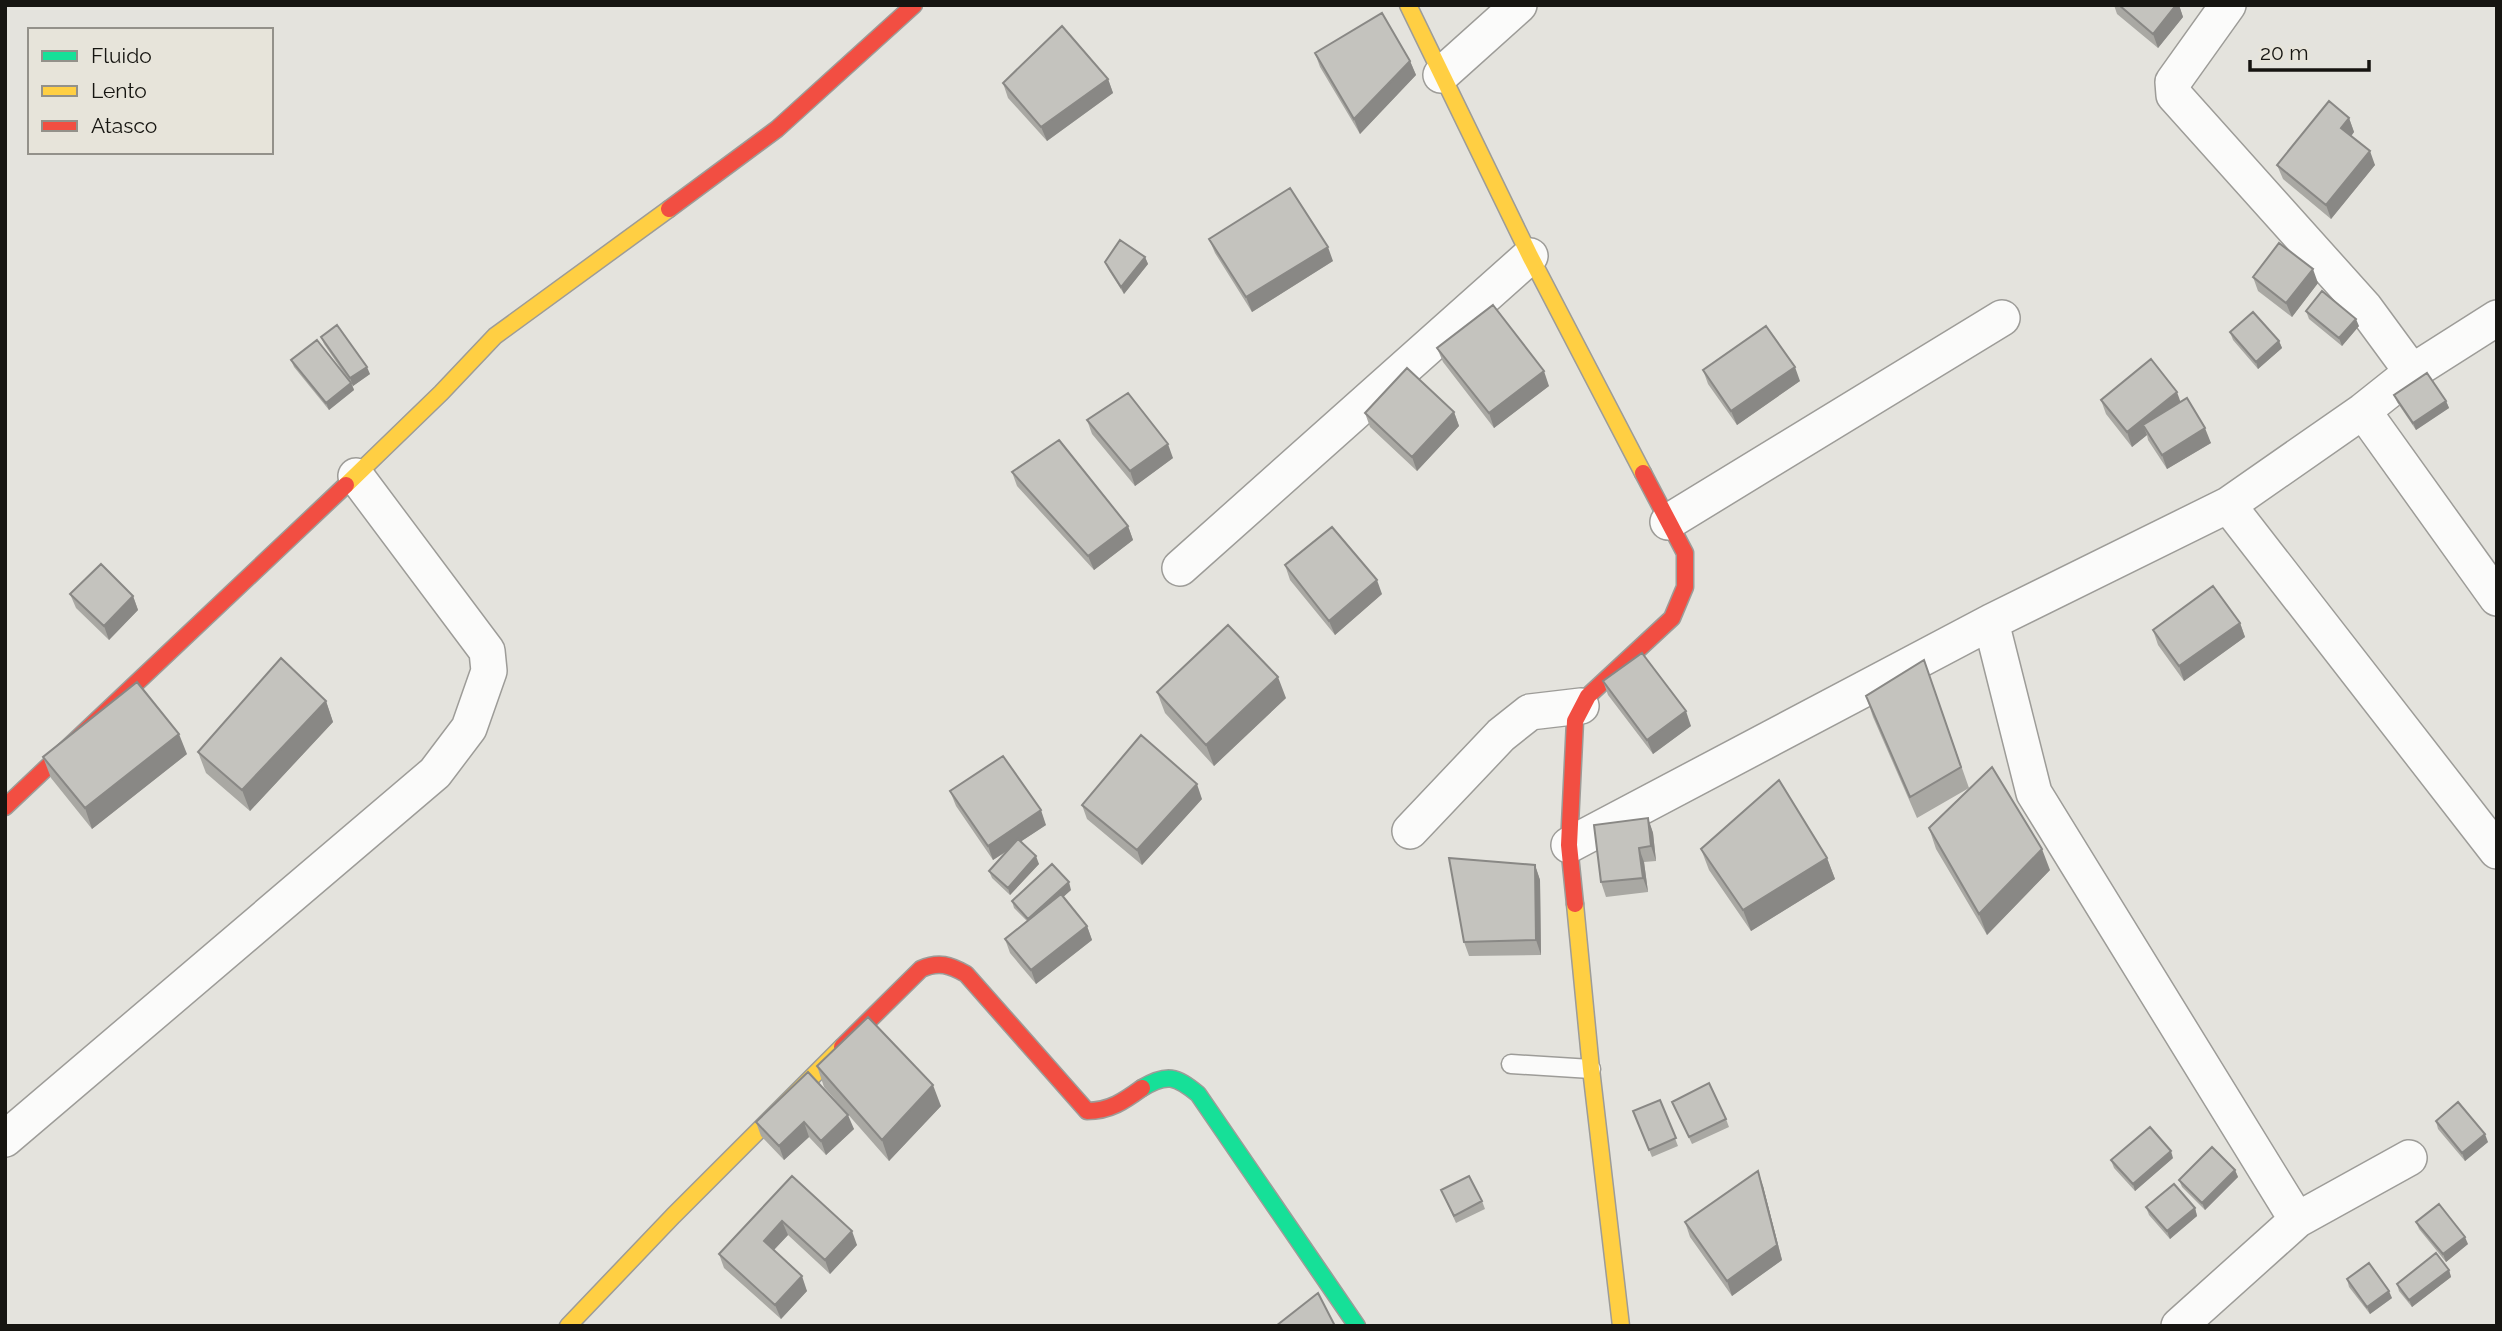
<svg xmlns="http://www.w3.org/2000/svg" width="2502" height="1331" font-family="Raleway,sans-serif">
  <rect width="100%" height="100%" fill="#e4e3dd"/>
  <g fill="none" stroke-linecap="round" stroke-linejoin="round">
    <defs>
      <path id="lane" d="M1511 1064 1591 1069"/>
      <path id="street" d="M2228 5 2173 82 2174 95 2365 308 2412 372
        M1441 75 1519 5
        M2363 411 2497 598
        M2228 505 2497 851
        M1668 522 2002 318
        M1180 568 1530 256
        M1991 622 2034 793 2297 1220
        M1410 831 1501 735 1530 712 1581 706
        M1569 845 1991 622 2228 505 2363 411 2412 372 2497 318
        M5 1139 435 773 469 728 489 671 487 651 356 476
        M2179 1326 2297 1220 2409 1158"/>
      <path id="fast" d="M1142 1088C1167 1073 1176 1076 1198 1094L1357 1326"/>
      <path id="slow" d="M1408 5 1530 256 1643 473
        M346 485 441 393 495 336 669 209
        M1575 904 1591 1069 1621 1326
        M568 1326 673 1216 842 1047"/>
      <path id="jam" d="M669 209 777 129 914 5
        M5 807 346 485
        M1575 904 1569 845 1575 721 1588 696 1672 618 1685 587V553L1643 473
        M842 1047 921 969C939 961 950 965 966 974L1087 1111C1110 1111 1124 1101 1142 1088"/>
    </defs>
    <use href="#lane" stroke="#9d9c98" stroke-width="21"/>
    <use href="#street" stroke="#9d9c98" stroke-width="38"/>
    <use href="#fast" stroke="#9d9c98" stroke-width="19"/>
    <use href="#slow" stroke="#9d9c98" stroke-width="19"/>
    <use href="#jam" stroke="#9d9c98" stroke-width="19"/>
    <use href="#lane" stroke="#fbfbfa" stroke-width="18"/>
    <use href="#street" stroke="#fbfbfa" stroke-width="35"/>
    <use href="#fast" stroke="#16e098" stroke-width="16"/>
    <use href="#slow" stroke="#ffcf43" stroke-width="16"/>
    <use href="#jam" stroke="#f24e42" stroke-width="16"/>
  </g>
  <path fill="#a9a8a3" d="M2114 5H2179L2183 17 2158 48 2117 14Z
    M1315 53 1410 61 1416 75 1360 134 1320 67Z
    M1108 79 1113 93 1047 141 1008 98 1003 83Z
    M2349 118 2354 132 2351 136 2375 165 2331 219 2283 179 2277 165Z
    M1209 239 1333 261 1252 312 1215 253Z
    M1145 257 1148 264 1124 294 1108 269 1105 262Z
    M2253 277 2318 283 2292 317 2258 291Z
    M2306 311 2359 326 2342 346 2309 319Z
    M2230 332 2279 341 2282 348 2258 369 2233 340Z
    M321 337 370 374 353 386 352 384 354 390 329 410 294 367 291 360 348 379 324 344Z
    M1437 348 1549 386 1494 428 1443 362Z
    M1703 370 1800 381 1737 425 1708 384Z
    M2394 395 2446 401 2449 408 2416 430 2397 402Z
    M2101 400 2181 402 2211 443 2167 469 2148 440 2147 435 2132 447 2106 414Z
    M1454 412 1459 426 1417 471 1370 427 1365 413Z
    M1087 420 1173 458 1135 486 1092 434Z
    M1012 472 1128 526 1133 540 1094 570 1017 486Z
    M1285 565 1382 594 1335 635 1290 580Z
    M70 594 133 596 138 610 109 640 76 608Z
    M2240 623 2245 637 2184 681 2158 645 2153 630Z
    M1924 660 1969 788 1917 818 1873 717 1866 696Z
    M1603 681 1691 726 1653 754 1608 695Z
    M1157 692 1286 698 1214 766 1165 713Z
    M326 701 333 722 250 811 206 773 198 752Z
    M187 754 92 829 51 778 43 757Z
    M950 791 1046 825 1020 842 1039 864 1010 895 992 878 989 871 1007 851 993 860 956 806Z
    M1202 799 1142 865 1087 819 1082 805Z
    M1648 818 1653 833 1656 861 1644 862 1648 892 1606 897 1601 882Z
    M1929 828 2050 870 1987 935 1936 849Z
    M1701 849 1827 858 1835 879 1751 931 1709 870Z
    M1535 865 1540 880 1541 955 1469 956 1464 942Z
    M1071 890 1063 897 1087 926 1092 940 1036 984 1010 953 1005 939 1027 921 1014 908 1012 901Z
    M817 1066 941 1106 889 1161 824 1087Z
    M808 1072 854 1129 826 1155 809 1137 784 1160 761 1136 756 1122Z
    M1660 1100 1678 1146 1652 1157 1633 1111Z
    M1672 1102 1726 1119 1729 1127 1692 1144Z
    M2436 1121 2488 1142 2465 1161 2438 1129Z
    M2173 1158 2135 1191 2114 1168 2111 1160Z
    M2235 1170 2238 1177 2205 1210 2182 1187 2179 1180Z
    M792 1176 857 1245 830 1274 788 1235 774 1250 807 1291 781 1319 724 1268 719 1254Z
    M1763 1186 1782 1260 1732 1296 1690 1237 1685 1222Z
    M1441 1190 1482 1201 1485 1209 1456 1223Z
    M2146 1207 2195 1208 2197 1216 2170 1239 2149 1215Z
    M2416 1222 2468 1244 2446 1262 2419 1229Z
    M2449 1270 2451 1277 2412 1307 2399 1291 2397 1284Z
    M2347 1279 2392 1298 2370 1314 2349 1287Z"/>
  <path fill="#898885" d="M2176 5H2179L2183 17 2158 48 2153 34Z
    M1410 61 1416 75 1360 134 1354 119Z
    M1108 79 1113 93 1047 141 1041 127Z
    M2349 118 2354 132 2347 142 2341 128Z
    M2370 151 2375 165 2331 219 2326 205Z
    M1328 247 1333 261 1252 312 1246 297Z
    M1145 257 1148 264 1124 294 1121 287Z
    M2313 269 2318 283 2292 317 2286 303Z
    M2356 319 2359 326 2342 346 2339 338Z
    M2279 341 2282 348 2258 369 2256 362Z
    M367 367 370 374 353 386 350 378Z
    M1795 367 1800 381 1737 425 1731 411Z
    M1544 371 1549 386 1494 428 1489 413Z
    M351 383 354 390 329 410 326 403Z
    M2177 392 2182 406 2143 425 2147 435 2132 447 2127 432Z
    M2446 401 2449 408 2416 430 2413 423Z
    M1454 412 1459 426 1417 471 1412 457Z
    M2205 428 2211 443 2167 469 2162 455Z
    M1168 444 1173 458 1135 486 1130 471Z
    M1128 526 1133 540 1094 570 1088 556Z
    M1377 580 1382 594 1335 635 1329 621Z
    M133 596 138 610 109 640 104 626Z
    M2240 623 2245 637 2184 681 2179 666Z
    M1278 677 1286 698 1214 766 1206 745Z
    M326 701 333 722 250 811 242 790Z
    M1686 711 1691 726 1653 754 1647 740Z
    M179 734 187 754 92 829 85 808Z
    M1197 784 1202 799 1142 865 1137 850Z
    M1041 810 1046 825 993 860 988 846Z
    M1648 818 1653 833 1656 861 1651 846Z
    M1639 848 1644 862 1648 892 1643 878Z
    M2042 849 2050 870 1987 935 1979 914Z
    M1036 856 1039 864 1010 895 1008 888Z
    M1827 858 1835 879 1751 931 1743 910Z
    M1535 865 1540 880 1541 955 1536 940Z
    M1069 882 1071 890 1031 926 1028 919Z
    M1087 926 1092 940 1036 984 1031 970Z
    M933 1085 941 1106 889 1161 882 1140Z
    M848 1115 854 1129 826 1155 821 1141Z
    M804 1122 809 1137 784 1160 779 1146Z
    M2485 1134 2488 1142 2465 1161 2462 1153Z
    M2171 1151 2173 1158 2135 1191 2133 1184Z
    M2235 1170 2238 1177 2205 1210 2202 1203Z
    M1758 1171 1763 1186 1782 1260 1732 1296 1727 1281Z
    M2195 1208 2197 1216 2170 1239 2167 1231Z
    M782 1221 788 1235 769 1255 764 1241Z
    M852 1231 857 1245 830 1274 825 1260Z
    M2465 1237 2468 1244 2446 1262 2443 1254Z
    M2449 1270 2451 1277 2412 1307 2409 1300Z
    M802 1276 807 1291 781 1319 775 1305Z
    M2389 1291 2392 1298 2370 1314 2367 1307Z"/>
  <path fill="#c4c3be" stroke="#898885" stroke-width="2" d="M2119 5H2176L2153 34Z
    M1382 13 1410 61 1354 119 1315 53Z
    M1062 26 1108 79 1041 127 1003 83Z
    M2329 101 2349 118 2341 128 2370 151 2326 205 2277 165Z
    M1290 188 1328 247 1246 297 1209 239Z
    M1120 240 1145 257 1121 287 1105 262Z
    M2279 243 2313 269 2286 303 2253 277Z
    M2322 291 2356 319 2339 338 2306 311Z
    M1493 305 1544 371 1489 413 1437 348Z
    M2253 312 2279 341 2256 362 2230 332Z
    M337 325 367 367 350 378 321 337Z
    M1766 326 1795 367 1731 411 1703 370Z
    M317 340 351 383 326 403 291 360Z
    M2151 359 2177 392 2127 432 2101 400Z
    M1407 368 1454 412 1412 457 1365 413Z
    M2427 373 2446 401 2413 423 2394 395Z
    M1128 393 1168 444 1130 471 1087 420Z
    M2187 398 2205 428 2162 455 2143 425Z
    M1059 440 1128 526 1088 556 1012 472Z
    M1332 527 1377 580 1329 621 1285 565Z
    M101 564 133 596 104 626 70 594Z
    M2213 586 2240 623 2179 666 2153 630Z
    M1228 625 1278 677 1206 745 1157 692Z
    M1642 653 1686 711 1647 740 1603 681Z
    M281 658 326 701 242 790 198 752Z
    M1924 660 1961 767 1910 797 1866 696Z
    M137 682 179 734 85 808 43 757Z
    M1141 735 1197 784 1137 850 1082 805Z
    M1003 756 1041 810 988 846 950 791Z
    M1992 767 2042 849 1979 914 1929 828Z
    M1779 780 1827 858 1743 910 1701 849Z
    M1648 818 1651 846 1639 848 1643 878 1601 882 1594 825Z
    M1018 839 1036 856 1008 888 989 871Z
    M1449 858 1535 865 1536 940 1464 942Z
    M1052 864 1069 882 1028 919 1012 901Z
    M1061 894 1087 926 1031 970 1005 939Z
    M868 1017 933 1085 882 1140 817 1066Z
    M808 1072 848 1115 821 1141 804 1122 779 1146 756 1122Z
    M1709 1083 1726 1119 1689 1137 1672 1102Z
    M1660 1100 1676 1138 1649 1150 1633 1111Z
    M2458 1102 2485 1134 2462 1153 2436 1121Z
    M2150 1127 2171 1151 2133 1184 2111 1160Z
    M2212 1147 2235 1170 2202 1203 2179 1180Z
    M1758 1171 1777 1245 1727 1281 1685 1222Z
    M792 1176 852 1231 825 1260 782 1221 764 1241 802 1276 775 1305 719 1254Z
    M1469 1176 1482 1201 1454 1216 1441 1190Z
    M2174 1184 2195 1208 2167 1231 2146 1207Z
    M2439 1204 2465 1237 2443 1254 2416 1222Z
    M2436 1253 2449 1270 2409 1300 2397 1284Z
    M2369 1263 2389 1291 2367 1307 2347 1279Z
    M1318 1293 1335 1326H1276Z"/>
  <rect width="2502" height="1331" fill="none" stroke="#161511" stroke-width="14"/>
  <rect x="28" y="28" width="245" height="126" fill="#e7e4da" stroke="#93918a" stroke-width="2"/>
  <rect x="42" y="51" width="35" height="10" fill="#16e098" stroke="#93918a" stroke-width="2"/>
  <text x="91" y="63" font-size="21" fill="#161511">Fluido</text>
  <rect x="42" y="86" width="35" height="10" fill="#ffcf43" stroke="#93918a" stroke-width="2"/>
  <text x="91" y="98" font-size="21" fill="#161511">Lento</text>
  <rect x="42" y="121" width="35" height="10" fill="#f24e42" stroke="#93918a" stroke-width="2"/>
  <text x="91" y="133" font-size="21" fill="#161511">Atasco</text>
  <path d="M2250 60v10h119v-10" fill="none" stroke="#161511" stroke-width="3.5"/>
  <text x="2260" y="60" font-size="21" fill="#161511" stroke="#e7e4da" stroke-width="5" paint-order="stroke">20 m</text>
</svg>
